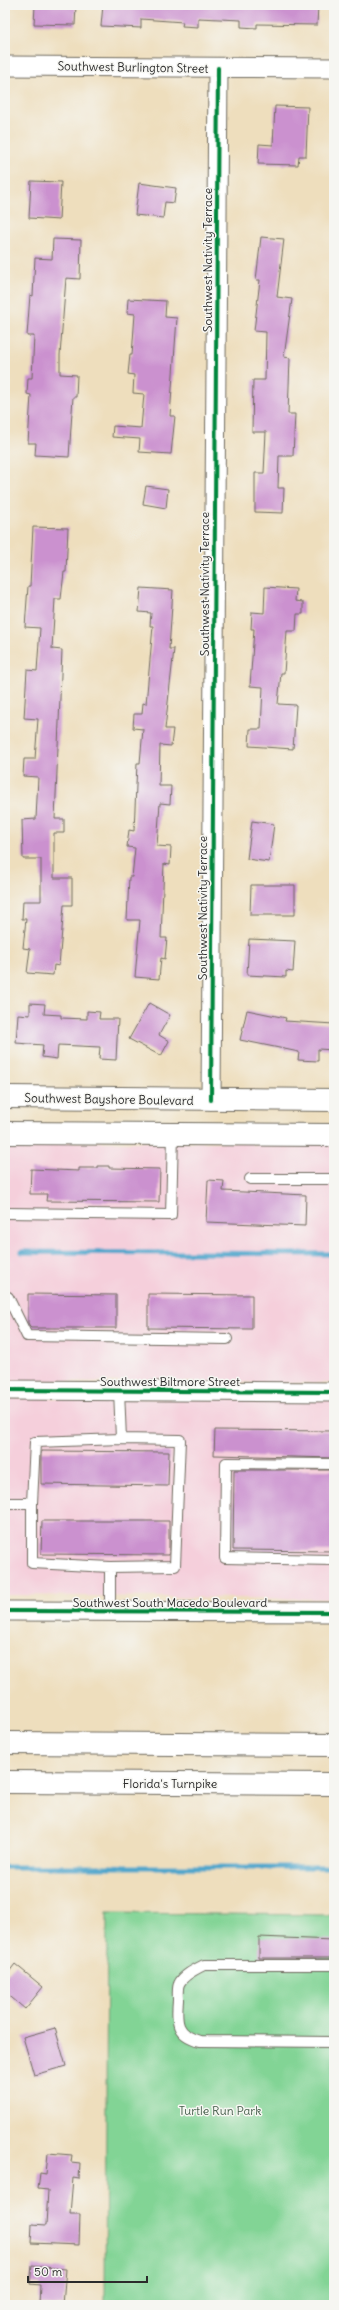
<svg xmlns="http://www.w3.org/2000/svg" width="339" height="2310" font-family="Delius,sans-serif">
  <rect width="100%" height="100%" fill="#f6f6f2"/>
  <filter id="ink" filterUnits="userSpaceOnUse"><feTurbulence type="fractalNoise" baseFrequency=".025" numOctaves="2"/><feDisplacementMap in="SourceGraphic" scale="8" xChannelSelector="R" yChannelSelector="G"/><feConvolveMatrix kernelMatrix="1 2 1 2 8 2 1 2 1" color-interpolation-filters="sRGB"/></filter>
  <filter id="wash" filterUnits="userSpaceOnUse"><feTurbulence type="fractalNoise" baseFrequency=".012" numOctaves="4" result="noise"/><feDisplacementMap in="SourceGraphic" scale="16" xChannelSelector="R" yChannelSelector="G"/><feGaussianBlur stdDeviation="0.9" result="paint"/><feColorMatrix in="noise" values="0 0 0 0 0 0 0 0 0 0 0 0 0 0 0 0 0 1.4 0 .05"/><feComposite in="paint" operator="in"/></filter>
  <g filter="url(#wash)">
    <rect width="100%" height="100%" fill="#eedebd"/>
    <path fill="#f5cfdb" d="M5 1142H251L254 1146 258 1142 334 1143V1383L5 1381Z
      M5 1398 334 1400V1599L5 1595Z"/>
    <path fill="#82d495" stroke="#568060" d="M107 1913 334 1915V2305H105Z"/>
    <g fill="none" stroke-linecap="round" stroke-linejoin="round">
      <path stroke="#4fa6cc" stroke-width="5" d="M22 1252 334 1254
        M5 1867H334"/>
    </g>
    <g id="blocks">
      <path fill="#cb91cf" d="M35 5H76L75 25 34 24Z
        M103 5H318L317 25 257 24V28L241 27V20L198 18V27L182 26 183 22 141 19V28L101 26Z
        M275 106 308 107 306 156H299L298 165 258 164 259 144 273 145Z
        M31 181 61 182 59 220 29 218Z
        M139 183 176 188 174 203 165 202 163 218 135 215Z
        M261 237 284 239 277 297 292 299 284 357 290 358 288 414H295L293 456H279L278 488H284L283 513 255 512V473H264L266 432H252L253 380H265L266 332 254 331 260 280H256Z
        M53 239 81 240 80 279 66 278 60 355V374L77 375 76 397H73L69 457 35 455 36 443H28L31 395 27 394 28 378H32L34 336H27L30 295 33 296 35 258 52 259Z
        M128 299 166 301 165 317 177 318 170 416H175L171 454 139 452 140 439 112 437 113 426 141 428 144 394 133 393 134 375 128 374 130 355H132L135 314 127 313Z
        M146 486 168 489 166 508 143 504Z
        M33 527 68 528 66 572H64L61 599H55L52 649 62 650 55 819H64V833H54V878H72V905H64L59 966 54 965 53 975 27 973 30 949 23 948 26 919H22L23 901H41V859H23L22 820 36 819 38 777 23 776 24 759H35L38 719 24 718 27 670 37 671 40 628 25 627 28 586H30Z
        M265 587 296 589 295 601 303 602V614H297L296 631H287L284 673H281L278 704 296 705 293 749 249 746 250 729H261L263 687 250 686 254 629H251L252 612 264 613Z
        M141 588 173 590 169 649H174L165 729H173L171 746 160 745 159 786H171L170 804 160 803 157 846 171 847 170 865 164 864 161 938H167L165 959 161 958 159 979 135 977 140 920H127L129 877H132L135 848 127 847 129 830 134 831 137 763H140L143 729 133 728 134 714H142L143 703 146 704 153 626H150L151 613 139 612Z
        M252 821 274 824 269 862 247 859Z
        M251 885H295V915H250Z
        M249 939 295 941 293 972 286 971V977L247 975Z
        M30 1003 45 1004 44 1014 61 1015V1018L87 1019V1011L100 1012 99 1019H118L116 1060 99 1059 100 1047 58 1045 57 1059 42 1057 43 1045 16 1043 18 1014 30 1015Z
        M149 1003 170 1015 159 1035 169 1041 161 1056 129 1039Z
        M247 1010 286 1018 285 1021 334 1024V1050L318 1049V1061L298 1060 299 1052 240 1040Z
        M97 1166H109V1168L160 1169 159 1202 46 1201 47 1194H30L31 1169 79 1171V1168H97Z
        M208 1180 224 1181 223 1191 306 1195 305 1226 206 1222Z
        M28 1294 116 1295V1328H31L28 1323Z
        M148 1294 252 1295V1329L148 1328Z
        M215 1430 334 1431V1458L214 1455Z
        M41 1451 169 1452 168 1486 41 1484Z
        M234 1470H334V1551L233 1550Z
        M42 1521H169V1555L41 1554Z
        M259 1937 333 1940 332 1958H259Z
        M15 1964 43 1987 25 2009 5 1992V1977Z
        M55 2028 66 2066 34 2075 23 2037Z
        M48 2153 72 2155 71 2162 80 2163 79 2179 73 2178 70 2214H80L79 2245 31 2243 32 2224 46 2225 48 2190 38 2189 40 2173 46 2174Z
        M32 2266 66 2269 63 2305 39 2304 40 2285 30 2284Z"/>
    </g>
  </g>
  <g filter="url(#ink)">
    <use href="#blocks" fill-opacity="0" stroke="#6f6a5e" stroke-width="1"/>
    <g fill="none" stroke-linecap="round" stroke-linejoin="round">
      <defs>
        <path id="lane" d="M250 1179H334
          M5 1213 171 1215 173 1134
          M5 1297H8L27 1336 227 1339
          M334 1464 226 1463 225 1558 334 1560
          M5 1503H32V1563L110 1567V1612
          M32 1503 35 1442 121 1439 119 1390
          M110 1567 175 1566 180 1440 121 1439
          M334 1965H204C196 1969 183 1975 179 1984 177 1988 178 1996 178 2000 176 2022 176 2035 200 2041L334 2042"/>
        <path id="street" d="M5 66 334 68
          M211 1100 218 68
          M5 1390 334 1392
          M5 1611 334 1612"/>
        <path id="secondary" d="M5 1097 334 1100
          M5 1133 334 1135"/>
        <path id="highway" d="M5 1743 334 1745
          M5 1782 334 1784"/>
      </defs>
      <use href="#lane" stroke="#6f6a5e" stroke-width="12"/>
      <use href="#street" stroke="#6f6a5e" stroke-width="21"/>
      <use href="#secondary" stroke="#6f6a5e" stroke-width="24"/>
      <use href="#highway" stroke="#6f6a5e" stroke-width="24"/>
      <use href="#lane" stroke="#fff" stroke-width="10"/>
      <use href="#street" stroke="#fff" stroke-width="19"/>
      <use href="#secondary" stroke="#fff" stroke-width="22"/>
      <use href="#highway" stroke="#fff" stroke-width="22"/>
      <defs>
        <path id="cycleway" d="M211 1100 218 68
          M5 1390 334 1392
          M5 1611 334 1612"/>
      </defs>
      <use href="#cycleway" stroke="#f6f6f2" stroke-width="6"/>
      <use href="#cycleway" stroke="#00873e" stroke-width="4"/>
    </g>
  </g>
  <g text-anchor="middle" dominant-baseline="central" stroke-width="3" stroke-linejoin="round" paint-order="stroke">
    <g font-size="12" fill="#2b2b2b" stroke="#f6f6f2">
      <text transform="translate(133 67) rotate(1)">Southwest Burlington Street</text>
      <text transform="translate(207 260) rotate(-90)">Southwest Nativity Terrace</text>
      <text transform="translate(204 584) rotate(-90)">Southwest Nativity Terrace</text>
      <text transform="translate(202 908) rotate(-90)">Southwest Nativity Terrace</text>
      <text transform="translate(109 1099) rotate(1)">Southwest Bayshore Boulevard</text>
      <text x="170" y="1381">Southwest Biltmore Street</text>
      <text x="170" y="1602">Southwest South Macedo Boulevard</text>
      <text x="170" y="1783">Florida's Turnpike</text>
    </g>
    <g font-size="12" fill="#455e4b" stroke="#f6f6f2">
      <text x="220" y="2110">Turtle Run Park</text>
    </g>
  </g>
  <rect width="339" height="2310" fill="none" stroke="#f6f6f2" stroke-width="20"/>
  <path d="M28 2276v6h119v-6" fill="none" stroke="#2b2b2b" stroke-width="2"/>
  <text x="34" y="2276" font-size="12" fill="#2b2b2b" stroke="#f6f6f2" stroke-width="3" paint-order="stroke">50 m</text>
</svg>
